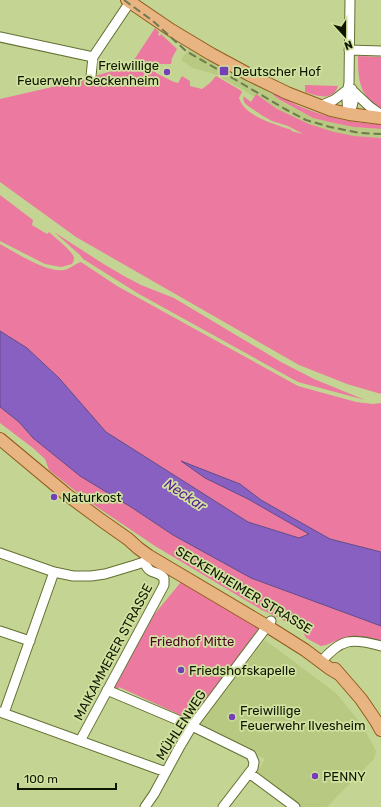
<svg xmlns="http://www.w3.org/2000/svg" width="381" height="807" font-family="Rubik,sans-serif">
  <rect width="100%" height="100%" fill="#c4d593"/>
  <path fill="#b8c981" d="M190 47 273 95 280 101 313 118 334 123 354 127 381 129V138L354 136 335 133 309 124 277 109 256 95 255 97 217 75 193 68 181 60Z
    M265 640 337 694 362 725 376 751 374 759 327 807H299L257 776 258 770 265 759 197 724Z"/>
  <path fill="#eb79a0" d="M155 28 159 32 158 35 160 36 161 34 177 49 172 58 171 64H160L155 71 156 73 174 82 178 83 182 76 190 81V86L202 89 210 83 216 76 240 90 242 92 239 98C245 117 275 124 292 130L291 131 303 134 288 126 272 121 263 116 248 106 244 102 243 96 251 102 256 94 277 109 309 124 334 132 354 136 381 138V394L347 384 299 365 76 237 0 182V99L74 82 130 66Z
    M358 56 381 57V109C359 95 358 80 358 56Z
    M305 85 338 86C333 102 317 96 305 92Z
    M275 93C306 113 344 123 381 124V129L354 127 334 123 313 118 280 100 273 95Z
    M0 195 33 220 32 225 47 234 49 232C54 237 73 251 74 258 74 261 73 262 72 264L61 267 45 264 0 241Z
    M54 232 102 263 124 276 141 285 174 298 281 362 314 379 365 400 298 382 139 294 83 259 80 255Z
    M0 244C15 252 46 273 64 270 70 269 74 264 81 262L117 286 298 386 356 402 373 404 381 403V552L330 539 261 500 240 484 183 462 205 478 248 499 309 534 299 538 248 522 106 432 59 378 27 348 0 331Z
    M0 407 19 422 33 438 131 507 173 535 251 578 381 626V643L351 637 343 638 333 642 326 645 321 646 306 638 302 630 273 615 262 610 155 546 88 501 49 470 45 459 33 448 0 423Z
    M181 582 259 628 195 715 190 723 187 722 189 719 119 687 117 691 113 690 153 616Z"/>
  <path fill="#8760c2" stroke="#634a88" d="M0 331 27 348 59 378 106 432 248 522 299 538 309 534 248 499 205 478 181 461 240 484 261 500 330 539 381 552V626L251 578 173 535 131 507 80 476 33 438 19 422 0 407Z"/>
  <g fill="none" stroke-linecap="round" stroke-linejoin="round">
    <defs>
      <path id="minor" d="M0 37 93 57 130 2
        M349 50 381 51
        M91 76 93 57
        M353 91 369 106 381 115
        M320 106 334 100 347 90
        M349 114C346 103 346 94 349 83L350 0
        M349 114C353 105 355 99 352 89
        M0 553 54 572 73 576H91L105 574 135 565 144 562 148 558
        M0 631 30 641
        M321 662C341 638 352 638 381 646
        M107 690 192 726 251 755 254 762 253 768 223 807
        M0 712 166 772
        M4 713 54 572
        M80 741 164 585V578C156 569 151 577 144 562
        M249 773 295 807
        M145 807 154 794 179 748 192 726 262 633 271 621"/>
      <path id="major" d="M127 0 171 30 211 54 250 75 287 93 331 110 349 114 381 118
        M0 439 66 494 101 520 128 539 138 548 149 556 267 626 305 650 329 668 339 674
        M335 669 361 699 376 721 381 730"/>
    </defs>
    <use href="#minor" stroke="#637032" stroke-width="11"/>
    <use href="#major" stroke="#935c1e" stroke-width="14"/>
    <use href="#minor" stroke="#fff" stroke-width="9"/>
    <use href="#major" stroke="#e8b482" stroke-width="12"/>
    <path stroke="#6f7a4e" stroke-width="2" stroke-dasharray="8 4" stroke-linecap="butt" d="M124 0 153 21 186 51 241 83 285 109 306 120 330 127 360 133 381 134"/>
  </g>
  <g fill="#7440b7" stroke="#d1e2a0" stroke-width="1.5">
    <rect x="219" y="66" width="10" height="10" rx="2"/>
    <circle cx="167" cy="72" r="4"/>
    <circle cx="54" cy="497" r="4"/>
    <circle cx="181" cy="670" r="4"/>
    <circle cx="232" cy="717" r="4"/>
    <circle cx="315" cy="776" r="4"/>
  </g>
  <g text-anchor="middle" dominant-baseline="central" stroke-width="3.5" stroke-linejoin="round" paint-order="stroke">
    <g font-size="13" fill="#101500" stroke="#d1e2a0" text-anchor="start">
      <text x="159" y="65" text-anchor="end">Freiwillige<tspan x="159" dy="15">Feuerwehr Seckenheim</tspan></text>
      <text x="233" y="71">Deutscher Hof</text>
      <text x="62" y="497">Naturkost</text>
      <text x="189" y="670">Friedshofskapelle</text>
      <text x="240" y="710">Freiwillige<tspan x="240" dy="15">Feuerwehr Ilvesheim</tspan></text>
      <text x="323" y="776">PENNY</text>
    </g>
    <g font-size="13" fill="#101500" stroke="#d1e2a0">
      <text transform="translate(244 590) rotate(31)">SECKENHEIMER STRASSE</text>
      <text transform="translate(113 652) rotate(-62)">MAIKAMMERER STRASSE</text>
      <text transform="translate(181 725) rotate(-57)">MÜHLENWEG</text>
    </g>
    <g font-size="13" fill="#4f0527" stroke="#d1e2a0">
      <text x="192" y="641">Friedhof Mitte</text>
    </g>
    <g font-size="14" font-style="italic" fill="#571d95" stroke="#d1e2a0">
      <text transform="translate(185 495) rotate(33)">Neckar</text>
    </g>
  </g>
  <g transform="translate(345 36) rotate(159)" stroke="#d1e2a0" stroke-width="3" paint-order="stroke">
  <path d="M0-3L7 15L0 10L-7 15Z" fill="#101500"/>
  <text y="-6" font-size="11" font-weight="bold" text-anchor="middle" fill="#101500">N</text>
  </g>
  <path d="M18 783v6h98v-6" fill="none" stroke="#101500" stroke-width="2"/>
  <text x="24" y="783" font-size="12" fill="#101500" stroke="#d1e2a0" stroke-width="3" paint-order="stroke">100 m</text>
</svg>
